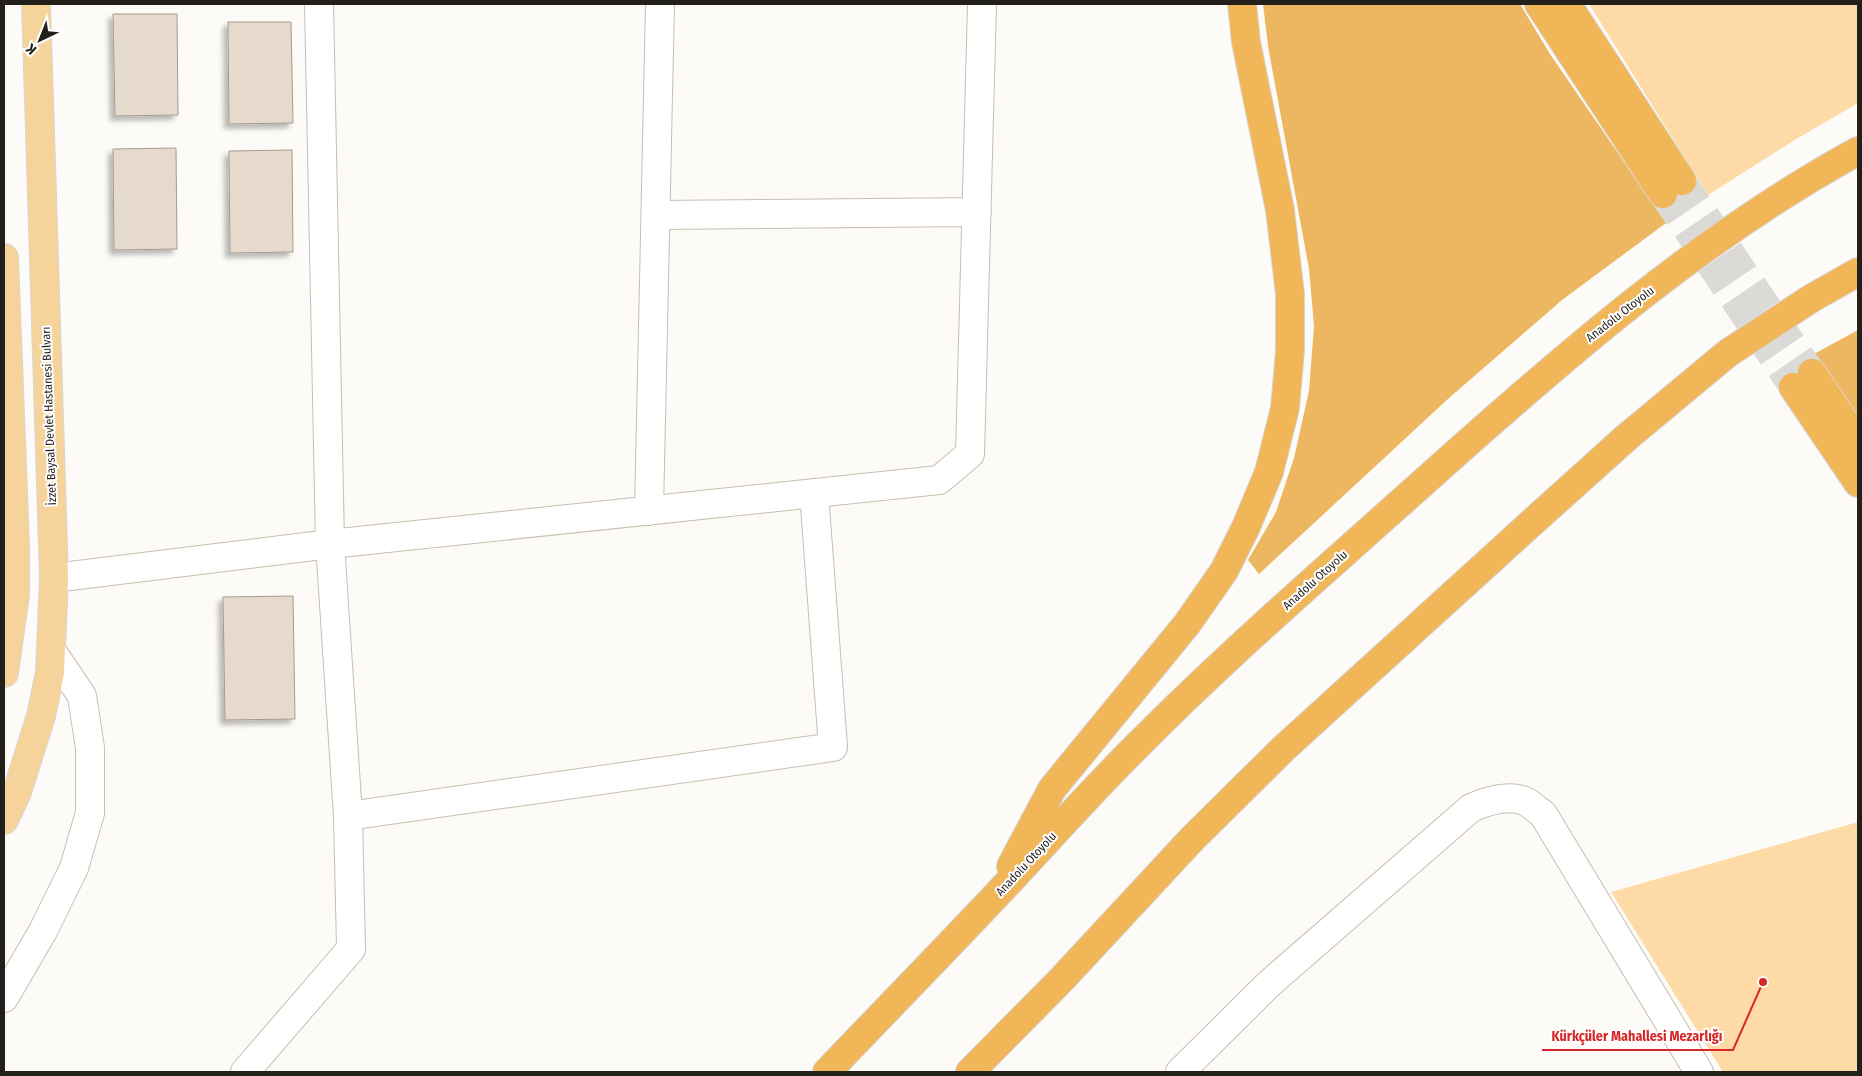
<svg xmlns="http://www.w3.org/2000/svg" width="1862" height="1076" font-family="'Fira Sans Condensed',sans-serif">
  <defs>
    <filter id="shadow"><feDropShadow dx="-4.5" dy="4.5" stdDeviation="2.5" flood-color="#0004"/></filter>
  </defs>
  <rect width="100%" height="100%" fill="#fdfbf8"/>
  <path fill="#fedba6" d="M1589 4H1858V103L1793 141 1708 195Z
    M1858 822V1072H1723L1611 892Z"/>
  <path fill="#ecb760" d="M1263 4H1520L1550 54 1666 223 1562 300 1449 398 1259 574 1248 560 1276 512 1294 458 1309 391 1314 326 1309 269 1268 46Z
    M1858 330V419L1814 354Z"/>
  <path fill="#e5dacb" stroke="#a59b8c" filter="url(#shadow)" d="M113 14H177L178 115 115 116Z
    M228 22H291L293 123 229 124Z
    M176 148 177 249 114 250 113 149Z
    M292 150 293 252 230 253 229 151Z
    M293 596 295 719 225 720 223 597Z"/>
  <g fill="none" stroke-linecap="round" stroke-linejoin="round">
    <path stroke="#dcdad7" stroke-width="28" stroke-dasharray="28 14" stroke-linecap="butt" d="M1682 181 1812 373
      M1663 194 1793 387"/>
    <defs>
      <path id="minor" d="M656 215 977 212
        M649 511 660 4
        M54 578 330 544 319 4
        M348 816 833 747 814 493
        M4 998 43 931 74 868 90 813V748L82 696 51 650
        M245 1072 351 949 348 816 330 544 939 480 970 454 982 4
        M1180 1072 1270 983 1471 808C1487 801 1510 794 1527 802 1532 805 1538 811 1543 814L1699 1072"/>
      <path id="major" d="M4 258 15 544V595L4 673
        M4 820 17 792 41 716 50 672 54 578 36 4"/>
      <path id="highway" d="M1539 4 1663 194
        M1567 4 1682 181
        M1812 373 1858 442
        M1793 387 1858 483
        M1011 866 1052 789 1187 624 1224 571 1246 527 1269 472 1285 408 1290 351V294L1280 210 1246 42 1242 4
        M827 1072C886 1010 946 949 1005 886 1051 837 1096 786 1144 739 1234 649 1331 565 1426 480 1561 359 1699 238 1858 151
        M970 1072 1062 979 1192 839 1283 749 1527 527 1627 437 1728 353 1812 298 1858 272"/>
    </defs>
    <use href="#minor" stroke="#c9beaf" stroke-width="30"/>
    <use href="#major" stroke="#d7d7d6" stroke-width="30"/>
    <use href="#highway" stroke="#d7d7d6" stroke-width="30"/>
    <use href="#minor" stroke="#fff" stroke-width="28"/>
    <use href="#major" stroke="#f6d39b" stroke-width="28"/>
    <use href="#highway" stroke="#f0b658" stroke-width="28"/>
  </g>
  <g text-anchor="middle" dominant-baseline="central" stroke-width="4" stroke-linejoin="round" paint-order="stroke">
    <g font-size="12" fill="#231f1a" stroke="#fff">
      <text transform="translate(1620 314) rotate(-38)">Anadolu Otoyolu</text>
      <text transform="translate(49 416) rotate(-92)">İzzet Baysal Devlet Hastanesi Bulvarı</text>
      <text transform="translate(1315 580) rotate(-42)">Anadolu Otoyolu</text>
      <text transform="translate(1026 864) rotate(-47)">Anadolu Otoyolu</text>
    </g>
  </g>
  <path fill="none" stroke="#d62828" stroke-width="2" d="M1763 982L1733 1050H1542"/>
  <circle fill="#d62828" stroke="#fff" stroke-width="2" cx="1763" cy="982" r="5"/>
  <g font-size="14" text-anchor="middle" font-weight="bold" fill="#d62828" stroke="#fff" stroke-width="4" stroke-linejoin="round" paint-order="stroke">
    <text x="1637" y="1041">Kürkçüler Mahallesi Mezarlığı</text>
  </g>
  <rect width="1862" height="1076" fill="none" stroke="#231f1a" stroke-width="10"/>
  <g transform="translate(40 40) rotate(223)" stroke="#ffffff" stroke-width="4" paint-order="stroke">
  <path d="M0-4L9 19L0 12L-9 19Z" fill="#231f1a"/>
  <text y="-8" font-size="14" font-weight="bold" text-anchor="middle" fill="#231f1a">K</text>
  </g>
</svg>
